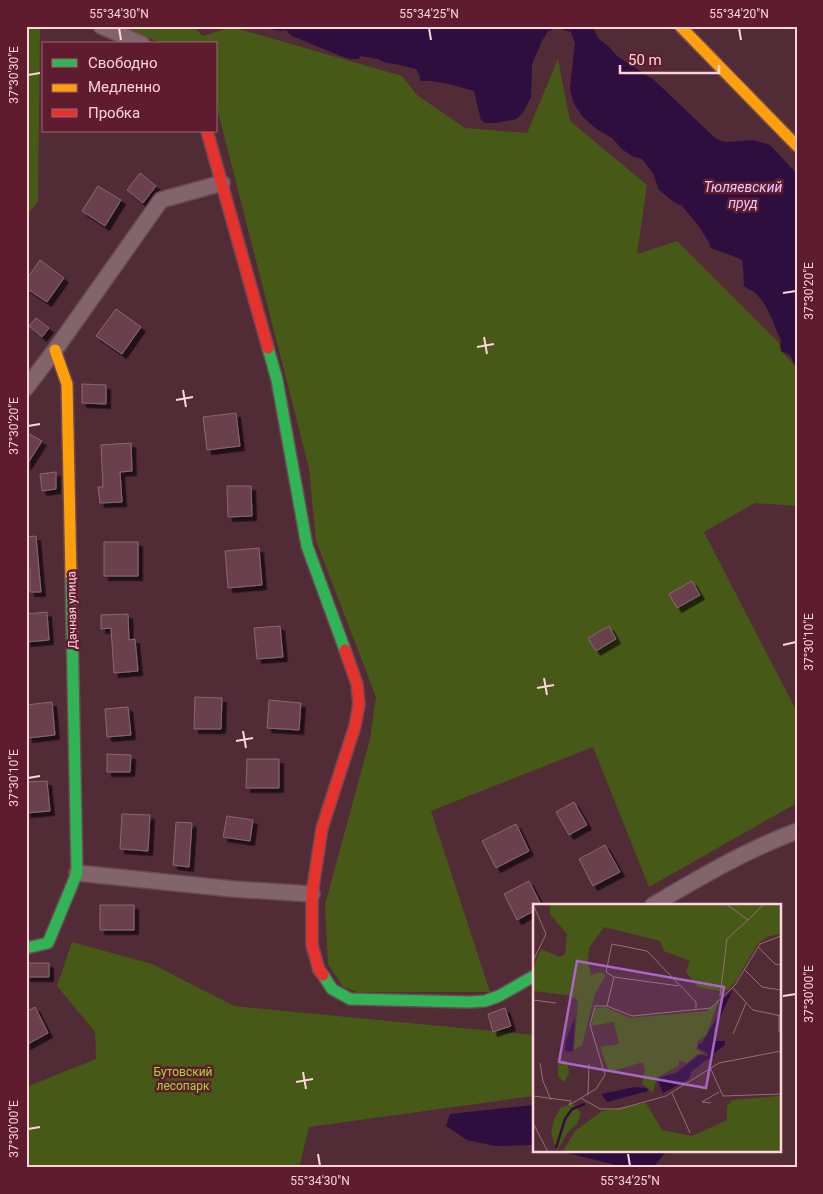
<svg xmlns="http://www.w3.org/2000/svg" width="823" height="1194" font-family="Roboto,sans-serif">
  <defs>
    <filter id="shadow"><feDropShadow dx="4.5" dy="4.5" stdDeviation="0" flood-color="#0009"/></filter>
  </defs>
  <rect width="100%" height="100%" fill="#512b36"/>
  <path fill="#475917" d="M26 26H38L40 30 38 202 26 216Z
    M124 26H192L203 36 232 27 402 76 417 95 465 128 527 133 558 59 570 121 647 185 637 254 677 241 780 344 781 351 797 368V506L755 503 704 532 797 712V803L649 887 593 747 431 811 490 992H358L343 987 328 964 325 905 370 739 376 697 316 541 309 468 216 104V44H161Z
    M72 942 152 964 234 1006 534 1035V1096L309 1127 299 1168H26V1087L96 1059 95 1032 57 986Z"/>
  <path fill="#2e0d3f" d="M265 26H592L598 38 610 48 617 56 654 80 715 138 721 141 727 142 754 140 770 145 797 174V366L795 365 790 355 781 351 780 344 781 340C773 324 768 303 754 292 750 289 747 289 744 286L743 268 742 260C732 255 721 252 711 248L708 241 698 225 682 206 674 202 659 190 653 173 642 159 632 156 623 150 612 138 595 128 582 116 573 102 570 88 575 43 571 32 558 28 548 31 542 41 532 64 531 97 524 111 517 119 496 123H485L481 120 474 91 449 84 432 81H420V76L416 69 395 64 386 63 378 59 361 56 358 59H350L341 56 292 36 286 30C277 31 272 31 265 26Z
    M534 1105V1145L496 1146 467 1140 446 1126 450 1114Z
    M555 1150H668L652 1168H628Z"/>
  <path fill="#6a414d" stroke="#886870" filter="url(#shadow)" d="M140 173 156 186 143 203 127 190Z
    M98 186 121 200 105 226 82 211Z
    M40 260 64 278 47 302 26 288V280Z
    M116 309 141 327 122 354 96 336Z
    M36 318 49 328 42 337 29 326Z
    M82 384 106 385V404L82 403Z
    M236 413 240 446 207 450 203 417Z
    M26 432 42 441 26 466Z
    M131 443 132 471 120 472 122 502 100 503 98 487H103L101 445Z
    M56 472V489L42 491 40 474Z
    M227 486H251L252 516 228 517Z
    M36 536 41 592H30V568H26V537Z
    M104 542H138V576H104Z
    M259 548 262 585 228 588 225 551Z
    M692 581 700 595 677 608 669 594Z
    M47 612 49 640 26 642V614Z
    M128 614 129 640 135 639 138 671 114 673 111 628 101 629V615Z
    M280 626 283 657 257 659 254 628Z
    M609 626 616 639 596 651 588 638Z
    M195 697 222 698 221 729H194Z
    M269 700 301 703 299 730 267 728Z
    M52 702 55 735 28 738 26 705Z
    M128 707 131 735 107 737 105 709Z
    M107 754 131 755 130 772H107Z
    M247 759H279V788H246Z
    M47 781 50 811 26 813V782Z
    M574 802 587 825 569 835 556 812Z
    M122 814 150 815 148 851 120 849Z
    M227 816 253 820 250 841 223 837Z
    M176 822 192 823 189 867 173 865Z
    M516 824 529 851 496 868 482 841Z
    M605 845 620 872 593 886 579 859Z
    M529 881 541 905H534V911L517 920 504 894Z
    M100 905H134V930H100Z
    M26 963H49V977H26Z
    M35 1007 48 1033 26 1045V1012Z
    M505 1008 511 1026 493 1032 488 1014Z"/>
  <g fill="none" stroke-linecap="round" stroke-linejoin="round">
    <defs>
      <path id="street" d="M101 26 142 44
        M26 388 55 350 161 200 222 183
        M77 873 233 889 312 894
        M653 905C699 878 746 850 797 831"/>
      <path id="fast" d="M268 348 277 380 307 546 345 650
        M26 948 48 943 77 873 71 576
        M323 975 332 989 350 999 469 1002 485 1001 499 996 534 976"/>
      <path id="slow" d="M680 26 797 146
        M55 350 67 384 71 576"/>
      <path id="jam" d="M207 131 268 348
        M323 975 319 970 312 945V894L322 828 355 726 359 704 357 684 345 650"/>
    </defs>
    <use href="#street" stroke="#6b4a53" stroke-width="18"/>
    <use href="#fast" stroke="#6b4a53" stroke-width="14"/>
    <use href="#slow" stroke="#6b4a53" stroke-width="14"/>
    <use href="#jam" stroke="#6b4a53" stroke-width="14"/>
    <use href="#street" stroke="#82656c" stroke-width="15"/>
    <use href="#fast" stroke="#30b455" stroke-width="11"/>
    <use href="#slow" stroke="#ff9f0a" stroke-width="11"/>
    <use href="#jam" stroke="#e5322d" stroke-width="11"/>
  </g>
  <path fill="none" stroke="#fed3da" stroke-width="2" d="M119 28 121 40M429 28 431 40M739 28 741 40M28 75 40 73M783 293 796 291M484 337 487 354M477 347 494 344M183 390 186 407M176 400 193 397M28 426 40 424M783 645 796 642M544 678 547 695M537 688 554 685M243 731 246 748M236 741 253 738M28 778 40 776M783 996 796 994M303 1072 306 1089M296 1082 313 1079M28 1129 40 1127M318 1154 320 1166M628 1154 630 1166"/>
  <g text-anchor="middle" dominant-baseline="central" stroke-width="5" stroke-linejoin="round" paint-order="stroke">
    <g font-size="12" fill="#fed3da" stroke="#601c2f">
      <text transform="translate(72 610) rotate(-91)">Дачная улица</text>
    </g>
    <g font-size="12" fill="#a2d832" stroke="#601c2f">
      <text x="183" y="1072">Бутовский<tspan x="183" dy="14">лесопарк</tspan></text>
    </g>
    <g font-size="14" font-style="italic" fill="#e1c8fd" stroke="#601c2f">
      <text x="743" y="187">Тюляевский<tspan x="743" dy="16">пруд</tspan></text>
    </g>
  </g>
  <g transform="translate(533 904)">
    <rect width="248" height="248" fill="#512b36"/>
    <path d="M17 0H247V30L234 33 224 41 204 75 195 86 186 87 165 83 153 68 157 57 131 47 127 37 71 23 56 44 55 58 58 71 68 68 73 71 62 90 49 141 41 146 45 96 34 91 0 87V64L8 45 27 53 32 50 34 30 17 10ZM187 94 173 131 165 137 163 145 171 150H164L154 159 146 156V161L124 174 120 188 109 180 112 165 110 158 76 168 67 143 86 140 81 118 58 122 62 104 72 103 97 114 174 107ZM30 156 34 157 36 169 31 178 25 172V161ZM247 192V247H30L42 227 69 207 113 199 129 226 159 232 194 216V202L199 196ZM40 200 48 209 44 220 35 228 24 247 18 229 21 216 28 203Z" fill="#475917"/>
    <path d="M200 86 181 125V137H192V141L180 150 181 154 173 156 158 168 156 175 130 189 124 174 143 169 166 151 175 152 174 149 165 144V140L169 139 186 110 191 94ZM42 113 40 147 35 148 32 146 33 136ZM102 183 114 184 115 187 74 198 68 190Z" fill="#2e0d3f"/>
    <path fill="none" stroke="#2e0d3f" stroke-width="2.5" d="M23 244 32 215 39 205 52 200"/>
    <path fill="none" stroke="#966e78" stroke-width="1" d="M215 16 231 0M225 43 242 60 248 61M0 57 13 30 0 0M211 65 229 83 248 86M146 82 81 73 73 68 79 40 114 47 163 98V106M199 83 220 106 248 112M187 92 194 35 215 16 193 0M0 96 23 99M74 102 81 73M246 111V128M200 130 213 99M7 159 10 177 18 196M177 163 190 192 248 190M139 189 157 229M55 191 56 160M0 192 38 197 36 201 48 194 67 205H86L133 192 186 159 248 147M48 194 63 185 72 171 57 121 62 102H74L99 112 178 104 202 81 227 40 248 32M178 199 169 198 186 188M0 219 15 248"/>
    <path fill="#a966c8" fill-opacity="0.15" stroke="#a966c8" stroke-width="2.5" d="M44 57 191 83 173 184 26 158Z"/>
    <rect width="248" height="248" fill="none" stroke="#fed3da" stroke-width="2.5"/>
  </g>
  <rect width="823" height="1194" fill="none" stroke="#601c2f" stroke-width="55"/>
  <rect x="42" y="42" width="175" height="90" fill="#601c2f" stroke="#9f6573"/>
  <rect x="52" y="59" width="25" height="8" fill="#30b455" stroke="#9f6573"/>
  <text x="88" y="68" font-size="15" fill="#fed3da">Свободно</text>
  <rect x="52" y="84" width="25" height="8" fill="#ff9f0a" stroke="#9f6573"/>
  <text x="88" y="92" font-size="15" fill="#fed3da">Медленно</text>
  <rect x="52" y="109" width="25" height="8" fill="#e5322d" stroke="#9f6573"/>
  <text x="88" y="118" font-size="15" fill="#fed3da">Пробка</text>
  <path d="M620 65v8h99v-8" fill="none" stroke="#fed3da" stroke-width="2.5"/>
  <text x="628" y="65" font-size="15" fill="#fed3da" stroke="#601c2f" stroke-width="4" paint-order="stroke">50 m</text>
  <rect x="28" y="28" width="768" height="1138" fill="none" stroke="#fed3da" stroke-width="2"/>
  <g font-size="12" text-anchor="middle" fill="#fed3da">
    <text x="119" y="18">55°34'30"N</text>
    <text x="429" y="18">55°34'25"N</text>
    <text x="739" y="18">55°34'20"N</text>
    <text transform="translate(14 75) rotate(-90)" y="4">37°30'30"E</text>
    <text transform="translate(809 291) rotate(-90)" y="4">37°30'20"E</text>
    <text transform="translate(14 426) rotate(-90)" y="4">37°30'20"E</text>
    <text transform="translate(809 642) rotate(-90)" y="4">37°30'10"E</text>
    <text transform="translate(14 778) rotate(-90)" y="4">37°30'10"E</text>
    <text transform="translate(809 994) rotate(-90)" y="4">37°30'00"E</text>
    <text transform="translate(14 1129) rotate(-90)" y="4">37°30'00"E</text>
    <text x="320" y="1185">55°34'30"N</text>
    <text x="630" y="1185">55°34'25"N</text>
  </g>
</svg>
